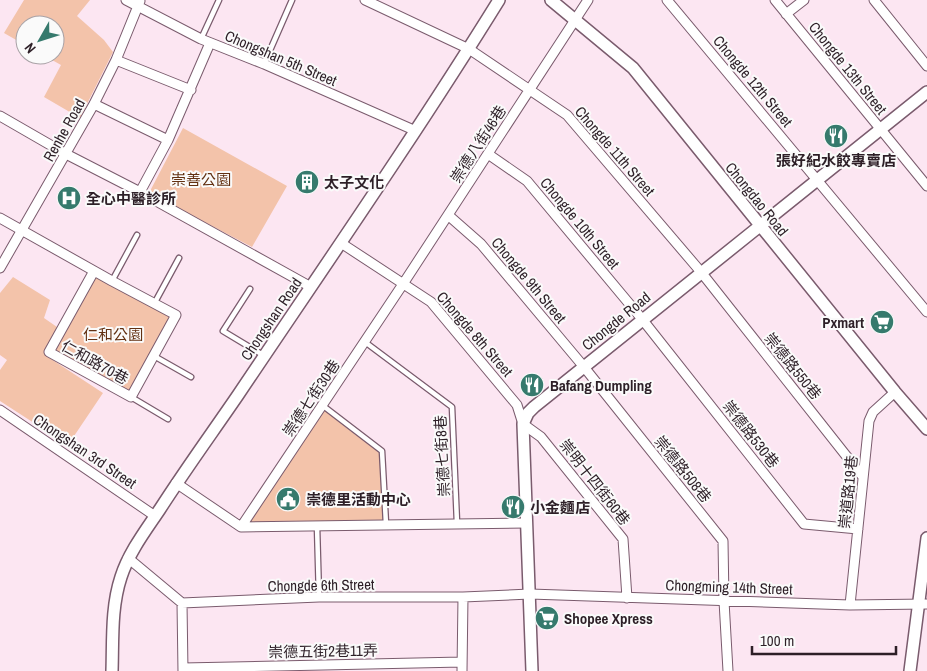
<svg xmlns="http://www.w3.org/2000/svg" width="927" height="671" font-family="'Archivo Narrow','Noto Sans TC',sans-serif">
<rect width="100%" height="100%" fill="#fce6f2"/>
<path fill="#f3c3aa" d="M 24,0 L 90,0 L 77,16 L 104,40 L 113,52 L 80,118 L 44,97 L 61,65 L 43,55 L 55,55 L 55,25 L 25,25 L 25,45 L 4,33 Z
M 183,128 L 287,186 L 252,247 L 149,193 Z
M 96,276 L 171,317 L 130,392 L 55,351 Z
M 13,277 L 50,300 L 44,318 L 57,327 L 45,355 L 103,393 L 68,445 L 0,401 L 0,370 L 7,360 L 0,355 L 0,293 Z
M 323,406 L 381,451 L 385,524 L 256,526 L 246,521 Z"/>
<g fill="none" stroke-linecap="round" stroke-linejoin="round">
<g stroke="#7a5b6d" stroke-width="7">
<path id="service" d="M 201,39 L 219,0
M 264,64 L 292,0
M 112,281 L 137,235
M 250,289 L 223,331 L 263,355
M 154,304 L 179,258
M 365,342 L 452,407 L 457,523
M 154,356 L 191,377
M 131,397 L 168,419
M 322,405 L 382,451 L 386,524
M 317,526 L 319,597"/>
</g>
<g stroke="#7a5b6d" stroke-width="11">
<path id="minor" d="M 126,0 L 201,39 L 264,64 L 416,131
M 365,0 L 469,49 L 567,115 L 701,272 L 863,477
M 667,0 L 927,312
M 775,0 L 927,186
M 874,0 L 927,66
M 786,14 L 804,0
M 116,60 L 191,90
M 94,104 L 168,140
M 0,116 L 66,154 L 140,192 L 311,287
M 488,154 L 527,181 L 642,319 L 804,524 L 858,529
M 140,192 L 168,140 L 210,43
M 448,215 L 481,244 L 584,367 L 723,541 L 724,601 L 728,671
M 0,218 L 112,281 L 176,315 L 131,397 L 49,352 L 94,271
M 341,243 L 431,302 L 517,405 L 523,424 L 541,437 L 623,539 L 627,598
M 0,268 L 94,104 L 116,60 L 140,1
M 0,410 L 155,516
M 176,483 L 241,527 L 527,523
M 241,527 L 403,284 L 588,0
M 128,558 L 182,603 L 319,597 L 463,597 L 530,594 L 850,605 L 927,604
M 182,603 L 183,671
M 850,605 L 869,421 L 873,412 L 895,392
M 183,668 L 462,662
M 462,671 L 463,597"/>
</g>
<g stroke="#7a5b6d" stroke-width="14">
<path id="tertiary" d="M 551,0 L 633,68 L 895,392 L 927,429
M 112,671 C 113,640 111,607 121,577 C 129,552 146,530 160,509 C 185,470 212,433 238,395 C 326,264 416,134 499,0
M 532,671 L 523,424 L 528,413 L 534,407 L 927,92
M 910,671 L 927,538"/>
</g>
<use href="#service" stroke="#fff" stroke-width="4.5"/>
<use href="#minor" stroke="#fff" stroke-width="9"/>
<use href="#tertiary" stroke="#fff" stroke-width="11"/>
</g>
<defs>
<g id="restaurant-disc" transform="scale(1.25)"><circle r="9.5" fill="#367a6d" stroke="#fafafa"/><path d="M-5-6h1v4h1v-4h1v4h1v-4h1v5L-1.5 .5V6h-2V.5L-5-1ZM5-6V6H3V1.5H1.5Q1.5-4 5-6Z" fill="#fff"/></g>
<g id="building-disc" transform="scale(1.25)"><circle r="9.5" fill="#367a6d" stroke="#fafafa"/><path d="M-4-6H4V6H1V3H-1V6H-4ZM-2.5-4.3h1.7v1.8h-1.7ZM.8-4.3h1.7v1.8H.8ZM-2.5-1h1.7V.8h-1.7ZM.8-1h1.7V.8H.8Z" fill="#fff"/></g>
<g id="hospital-disc" transform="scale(1.25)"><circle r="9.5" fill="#367a6d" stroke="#fafafa"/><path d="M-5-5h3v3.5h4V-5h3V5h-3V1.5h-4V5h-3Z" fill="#fff"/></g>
<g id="supermarket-disc" transform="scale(1.25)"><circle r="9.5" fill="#367a6d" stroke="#fafafa"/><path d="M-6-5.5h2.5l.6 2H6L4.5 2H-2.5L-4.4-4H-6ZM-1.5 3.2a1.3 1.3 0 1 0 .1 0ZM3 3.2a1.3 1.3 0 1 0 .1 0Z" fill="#fff"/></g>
<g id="civic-disc" transform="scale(1.25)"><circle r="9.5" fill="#367a6d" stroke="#fafafa"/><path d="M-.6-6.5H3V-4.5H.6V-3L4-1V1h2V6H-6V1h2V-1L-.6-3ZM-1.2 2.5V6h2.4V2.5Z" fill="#fff"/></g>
</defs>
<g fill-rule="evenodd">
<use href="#restaurant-disc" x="836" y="136"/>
<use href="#building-disc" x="307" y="182"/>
<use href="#hospital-disc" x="69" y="198"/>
<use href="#supermarket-disc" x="882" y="322"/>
<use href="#restaurant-disc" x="532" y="385"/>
<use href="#civic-disc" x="288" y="499"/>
<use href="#restaurant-disc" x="513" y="507"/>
<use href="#supermarket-disc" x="547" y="618"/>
</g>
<g text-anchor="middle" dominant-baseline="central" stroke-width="4" stroke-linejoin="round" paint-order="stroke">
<g font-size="15" fill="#2d1f27" stroke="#fafafa">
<text transform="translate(281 58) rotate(23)">Chongshan 5th Street</text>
<text transform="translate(848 68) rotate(51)">Chongde 13th Street</text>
<text transform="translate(753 81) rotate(50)">Chongde 12th Street</text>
<text transform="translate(64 130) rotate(-61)">Renhe Road</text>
<text transform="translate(478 144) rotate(-57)">崇德八街46巷</text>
<text transform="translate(615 151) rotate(49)">Chongde 11th Street</text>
<text transform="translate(757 199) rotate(51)">Chongdao Road</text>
<text transform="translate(580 223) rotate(50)">Chongde 10th Street</text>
<text transform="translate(529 280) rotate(50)">Chongde 9th Street</text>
<text transform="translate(271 319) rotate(-56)">Chongshan Road</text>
<text transform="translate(616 321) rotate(-39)">Chongde Road</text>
<text transform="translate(475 334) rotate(49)">Chongde 8th Street</text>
<text transform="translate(95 362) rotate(29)">仁和路70巷</text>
<text transform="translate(793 366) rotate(51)">崇德路550巷</text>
<text transform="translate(311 398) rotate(-56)">崇德七街30巷</text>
<text transform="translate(751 434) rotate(52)">崇德路530巷</text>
<text transform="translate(85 451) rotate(34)">Chongshan 3rd Street</text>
<text transform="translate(442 456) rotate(-93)">崇德七街8巷</text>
<text transform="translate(683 469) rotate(51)">崇德路508巷</text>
<text transform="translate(595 482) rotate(52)">崇明十四街60巷</text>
<text transform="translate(848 492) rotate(-84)">崇道路19巷</text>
<text transform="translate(321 585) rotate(-1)">Chongde 6th Street</text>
<text transform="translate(729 587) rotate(2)">Chongming 14th Street</text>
<text transform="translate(323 651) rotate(-1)">崇德五街2巷11弄</text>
</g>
<g font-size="15" font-weight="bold" fill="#2d1f27" stroke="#fafafa" text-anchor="start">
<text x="836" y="160" text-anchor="middle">張好紀水餃專賣店</text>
<text x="324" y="182">太子文化</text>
<text x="86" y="198">全心中醫診所</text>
<text x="864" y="322" text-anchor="end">Pxmart</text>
<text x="550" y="385">Bafang Dumpling</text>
<text x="306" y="499">崇德里活動中心</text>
<text x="530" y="507">小金麵店</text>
<text x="564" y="618">Shopee Xpress</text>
</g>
<g font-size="15" fill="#633112" stroke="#fafafa">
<text x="201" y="179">崇善公園</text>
<text x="113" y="334">仁和公園</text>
</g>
</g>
<g transform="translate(40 40) rotate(231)"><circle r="24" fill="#fafafa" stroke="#a8a2a6"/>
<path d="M0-4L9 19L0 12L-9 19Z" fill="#367a6d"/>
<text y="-8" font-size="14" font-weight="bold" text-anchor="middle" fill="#2d1f27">N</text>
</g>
<path d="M752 646v8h144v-8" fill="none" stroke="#2d1f27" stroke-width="2.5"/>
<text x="760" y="646" font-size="15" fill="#2d1f27" stroke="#fafafa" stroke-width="4" paint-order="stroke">100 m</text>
</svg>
